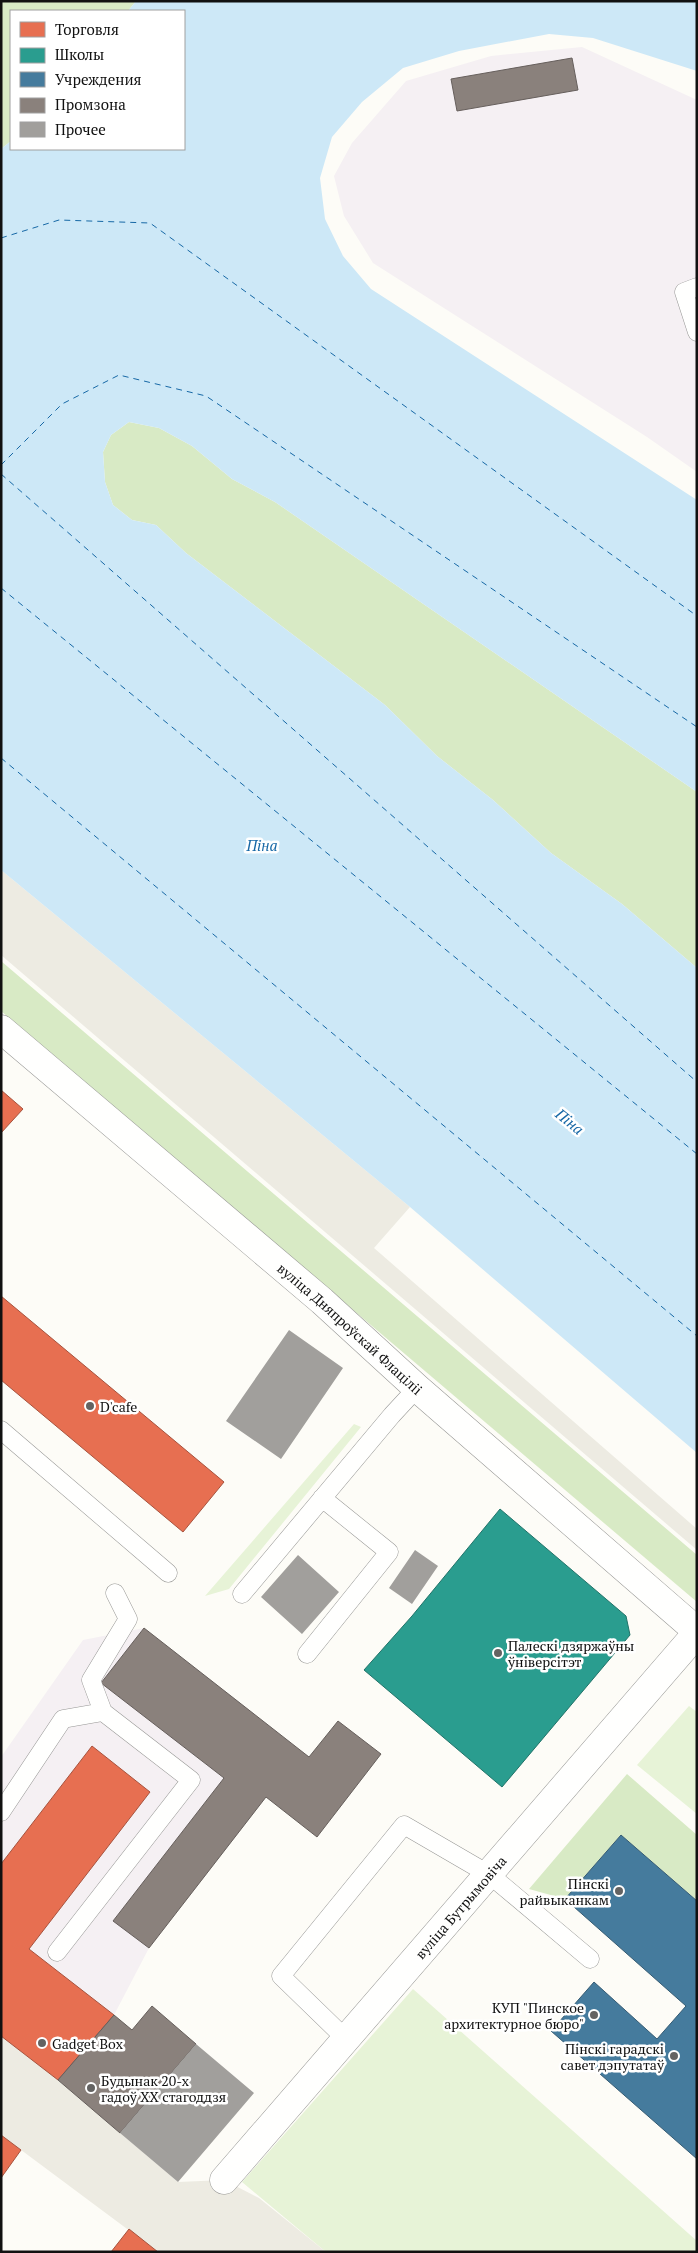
<svg xmlns="http://www.w3.org/2000/svg" width="698" height="2253" font-family="'PT Serif',serif">
<rect width="100%" height="100%" fill="#fdfcf7"/>
<path fill="#f5f0f3" d="M 582,47 L 697,100 L 697,472 L 647,437 L 373,263 L 344,216 L 334,176 L 352,143 L 406,81 L 491,56 Z
M 144,1628 L 309,1757 L 266,1797 L 149,1948 L 114,2015 L 58,2080 L 1,2036 L 1,1757 L 83,1640 Z"/>
<path fill="#e7f3d7" d="M 354,1424 L 361,1427 L 229,1589 L 205,1596 Z
M 689,1706 L 697,1712 L 697,1814 L 637,1765 Z
M 413,1989 L 697,2241 L 697,2252 L 326,2252 L 242,2182 Z"/>
<path fill="#d8eac5" d="M 1,1 L 136,1 L 128,11 L 11,11 L 11,141 L 1,149 Z
M 129,422 L 159,428 L 192,446 L 232,479 L 275,502 L 697,792 L 697,968 L 622,904 L 551,853 L 493,800 L 437,756 L 385,705 L 186,553 L 156,525 L 132,520 L 113,505 L 105,482 L 103,452 L 111,435 Z
M 1,961 L 697,1555 L 697,1602 L 1,1011 Z
M 627,1774 L 697,1835 L 697,1901 L 621,1835 L 565,1899 L 529,1889 Z"/>
<path fill="#edebe2" d="M 1,870 L 410,1207 L 374,1248 L 697,1529 L 697,1550 L 1,955 Z
M 1,2036 L 58,2080 L 178,2182 L 224,2180 L 259,2198 L 326,2252 L 158,2252 L 1,2135 Z"/>
<path fill="#cde8f7" d="M 136,1 L 697,1 L 697,71 L 593,38 L 549,34 L 459,51 L 403,68 L 362,102 L 332,137 L 320,178 L 325,219 L 343,256 L 371,289 L 697,500 L 697,792 L 275,502 L 232,479 L 192,446 L 159,428 L 129,422 L 111,435 L 103,452 L 105,482 L 113,505 L 132,520 L 156,525 L 186,553 L 385,705 L 437,756 L 493,800 L 551,853 L 622,904 L 697,968 L 697,1453 L 410,1207 L 1,870 L 1,149 L 11,141 L 11,149 L 184,149 L 184,11 L 128,11 Z"/>
<path fill="#e76f51" stroke="#a7533e" d="M 1,1090 L 23,1109 L 1,1133 Z
M 1,1296 L 224,1482 L 183,1532 L 1,1380 Z
M 92,1746 L 150,1792 L 29,1949 L 114,2015 L 58,2080 L 1,2036 L 1,1864 Z
M 1,2135 L 21,2150 L 1,2178 Z
M 129,2229 L 158,2252 L 111,2252 Z"/>
<path fill="#2a9d8f" stroke="#227369" d="M 500,1509 L 626,1616 L 630,1635 L 502,1787 L 364,1670 L 412,1616 Z"/>
<path fill="#457b9d" stroke="#355b73" d="M 621,1835 L 697,1901 L 697,2159 L 551,2031 L 594,1982 L 657,2039 L 686,2006 L 565,1899 Z"/>
<path fill="#8a817c" stroke="#665f5c" d="M 572,58 L 578,90 L 457,111 L 451,79 Z
M 144,1628 L 309,1757 L 338,1721 L 381,1754 L 317,1837 L 266,1797 L 149,1948 L 113,1921 L 224,1778 L 101,1683 Z
M 152,2006 L 196,2044 L 120,2133 L 58,2080 L 114,2015 L 132,2030 Z"/>
<g fill="none" stroke-linecap="round" stroke-linejoin="round">
<path stroke="#1768a6" stroke-width="1" stroke-dasharray="6 5" stroke-linecap="butt" d="M 1,238 L 59,220 L 150,223 L 697,616
M 1,465 L 62,404 L 119,375 L 206,396 L 697,727
M 1,474 L 697,1082
M 1,588 L 697,1154
M 1,758 L 697,1336"/>
</g>
<path fill="#a19f9c" d="M 289,1330 L 343,1368 L 281,1459 L 226,1421 Z
M 415,1550 L 438,1566 L 412,1604 L 389,1588 Z
M 298,1555 L 339,1592 L 302,1634 L 261,1597 Z
M 196,2044 L 254,2093 L 178,2182 L 120,2133 Z"/>
<g fill="none" stroke-linecap="round" stroke-linejoin="round">
<g stroke="#979795" stroke-width="19">
<path id="service" d="M 697,287 L 684,292 L 697,332
M 1,1430 L 168,1573
M 242,1594 L 392,1415 L 417,1388
M 307,1654 L 389,1552 L 322,1498
M 1,1812 L 63,1719 L 103,1712
M 57,1952 L 191,1780 L 103,1712 L 91,1680 L 128,1619 L 115,1593
M 347,2040 L 281,1976 L 404,1825 L 490,1875 L 590,1959"/>
</g>
<g stroke="#979795" stroke-width="29">
<g id="minor">
<path id="s1" d="M 224,2180 L 697,1633"/>
</g>
</g>
<g stroke="#979795" stroke-width="29">
<g id="tertiary">
<path id="s2" d="M 1,1029 L 322,1301 L 417,1388 L 697,1631"/>
</g>
</g>
<use href="#service" stroke="#fffffe" stroke-width="18"/>
<use href="#minor" stroke="#fffffe" stroke-width="28"/>
<use href="#tertiary" stroke="#fffffe" stroke-width="28"/>
</g>
<g fill="#646362" stroke="#fff" stroke-width="2">
<circle cx="90" cy="1406" r="5"/>
<circle cx="498" cy="1653" r="5"/>
<circle cx="619" cy="1891" r="5"/>
<circle cx="594" cy="2015" r="5"/>
<circle cx="42" cy="2043" r="5"/>
<circle cx="674" cy="2056" r="5"/>
<circle cx="91" cy="2088" r="5"/>
</g>
<g text-anchor="middle" dominant-baseline="central" stroke-width="5" stroke-linejoin="round" paint-order="stroke">
<g font-size="14" fill="#111" stroke="#fff">
<text stroke="none"><textPath href="#s2" startOffset="460">вуліца Дняпроўскай Флаціліі</textPath></text>
<text stroke="none"><textPath href="#s1" startOffset="361">вуліца Бутрымовіча</textPath></text>
</g>
<g font-size="14" fill="#111" stroke="#fff" text-anchor="start">
<text x="100" y="1406">D'cafe</text>
<text x="508" y="1645">Палескі дзяржаўны<tspan x="508" dy="16">ўніверсітэт</tspan></text>
<text x="609" y="1883" text-anchor="end">Пінскі<tspan x="609" dy="16">райвыканкам</tspan></text>
<text x="584" y="2007" text-anchor="end">КУП "Пинское<tspan x="584" dy="16">архитектурное бюро"</tspan></text>
<text x="52" y="2043">Gadget Box</text>
<text x="664" y="2048" text-anchor="end">Пінскі гарадскі<tspan x="664" dy="16">савет дэпутатаў</tspan></text>
<text x="101" y="2080">Будынак 20-х<tspan x="101" dy="16">гадоў ХХ стагоддзя</tspan></text>
</g>
<g font-size="15" font-style="italic" fill="#1768a6" stroke="#fff">
<text x="262" y="845">Піна</text>
<text transform="translate(570 1121) rotate(39)">Піна</text>
</g>
</g>
<rect width="698" height="2253" fill="none" stroke="#111111" stroke-width="5"/>
<rect x="10" y="10" width="175" height="140" fill="#ffffff" stroke="#a0a0a0"/>
<rect x="20" y="22" width="25" height="15" fill="#e76f51" stroke="#a0a0a0"/>
<text x="55" y="35" font-size="15" fill="#111111">Торговля</text>
<rect x="20" y="48" width="25" height="15" fill="#2a9d8f" stroke="#a0a0a0"/>
<text x="55" y="60" font-size="15" fill="#111111">Школы</text>
<rect x="20" y="72" width="25" height="15" fill="#457b9d" stroke="#a0a0a0"/>
<text x="55" y="85" font-size="15" fill="#111111">Учреждения</text>
<rect x="20" y="98" width="25" height="15" fill="#8a817c" stroke="#a0a0a0"/>
<text x="55" y="110" font-size="15" fill="#111111">Промзона</text>
<rect x="20" y="122" width="25" height="15" fill="#a19f9c" stroke="#a0a0a0"/>
<text x="55" y="135" font-size="15" fill="#111111">Прочее</text>
</svg>
